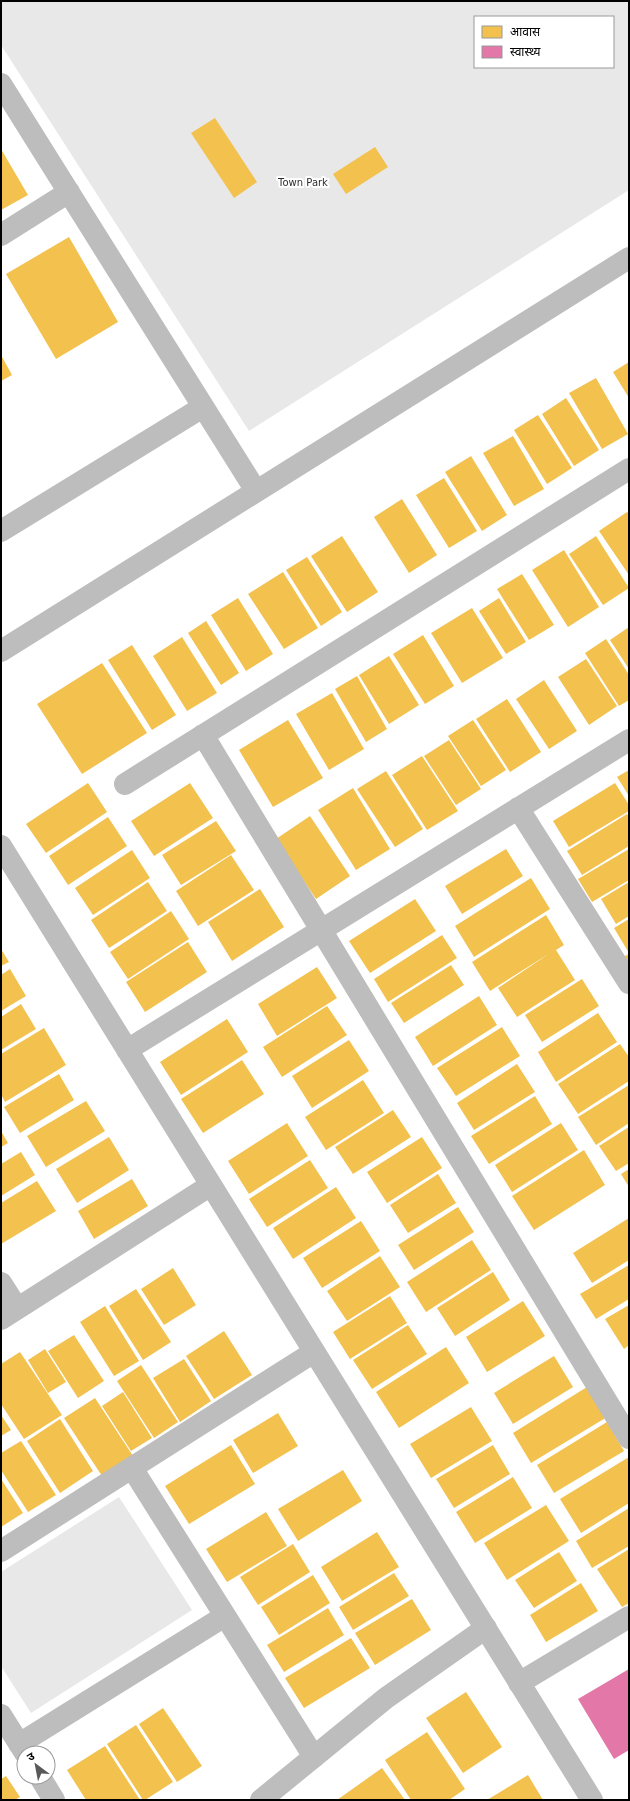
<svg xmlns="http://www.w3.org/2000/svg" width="630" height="1801" font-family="'DejaVu Sans','Noto Sans Devanagari',sans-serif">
<rect width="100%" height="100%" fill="#fff"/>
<path fill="#e8e8e8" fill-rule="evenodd" d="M 1,1 L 629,1 L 629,190 L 249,431 L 1,45 ZM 475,17 L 613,17 L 613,67 L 475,67 Z
M 119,1497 L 192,1610 L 31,1713 L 1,1666 L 1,1572 Z"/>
<path fill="#f2c14e" d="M 215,118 L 257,182 L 234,198 L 191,133 Z
M 375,147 L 388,167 L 346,194 L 333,174 Z
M 1,149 L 28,195 L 1,210 Z
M 69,237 L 118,322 L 56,359 L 6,274 Z
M 1,355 L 12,375 L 1,381 Z
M 629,362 L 629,398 L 613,372 Z
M 596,378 L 628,434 L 602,449 L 569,393 Z
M 566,398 L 599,450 L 574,466 L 542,414 Z
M 538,415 L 572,468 L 547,484 L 514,430 Z
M 513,436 L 544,489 L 514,506 L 483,453 Z
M 471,456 L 507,515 L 482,531 L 445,472 Z
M 444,478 L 477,531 L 449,548 L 416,495 Z
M 402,499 L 437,555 L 409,573 L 374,517 Z
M 627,512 L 629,514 L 629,575 L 599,531 Z
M 342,536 L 378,592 L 347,612 L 311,556 Z
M 596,536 L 629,588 L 603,605 L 569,554 Z
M 564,550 L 599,607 L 568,627 L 532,570 Z
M 307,557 L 342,612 L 321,626 L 286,570 Z
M 283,572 L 318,628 L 284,649 L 248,594 Z
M 522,574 L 554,625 L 529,640 L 497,589 Z
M 238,598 L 273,654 L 246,671 L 211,615 Z
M 499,598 L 526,642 L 506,654 L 479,611 Z
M 472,608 L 503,658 L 462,683 L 431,633 Z
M 206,621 L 239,673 L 221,685 L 188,633 Z
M 629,627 L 629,669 L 610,640 Z
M 423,635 L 454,686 L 425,704 L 393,654 Z
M 182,637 L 217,693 L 187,711 L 153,656 Z
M 606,639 L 629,675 L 629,700 L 619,706 L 585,653 Z
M 132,645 L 176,715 L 152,730 L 108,660 Z
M 389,656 L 419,705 L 389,724 L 359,675 Z
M 586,659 L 617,706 L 589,725 L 558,677 Z
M 102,663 L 147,733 L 82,774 L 37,704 Z
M 357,676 L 387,729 L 366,742 L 335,689 Z
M 544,680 L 577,731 L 549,749 L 516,699 Z
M 332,693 L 364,749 L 329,770 L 296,714 Z
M 507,699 L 541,752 L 510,772 L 476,719 Z
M 288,720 L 323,778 L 273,807 L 239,750 Z
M 473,720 L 506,770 L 481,786 L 448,736 Z
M 449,740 L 481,789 L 456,805 L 424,756 Z
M 422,756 L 458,811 L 427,830 L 392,775 Z
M 629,770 L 629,796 L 617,777 Z
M 386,771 L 423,829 L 395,847 L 357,789 Z
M 88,783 L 107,812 L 46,853 L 26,824 Z
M 190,783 L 213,818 L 154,856 L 131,821 Z
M 615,783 L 629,805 L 629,811 L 569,847 L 553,821 Z
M 353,788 L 390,849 L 356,870 L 318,810 Z
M 627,814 L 629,817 L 629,846 L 582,875 L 567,851 Z
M 310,816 L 350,876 L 316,899 L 276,839 Z
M 108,817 L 127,846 L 68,885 L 49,856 Z
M 216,821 L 236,851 L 181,885 L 162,855 Z
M 506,849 L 523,876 L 462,914 L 445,886 Z
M 629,849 L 629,880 L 592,902 L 578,879 Z
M 132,850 L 150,878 L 93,915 L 75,888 Z
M 231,855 L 254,890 L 198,926 L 176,891 Z
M 531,878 L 550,909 L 474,957 L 455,926 Z
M 148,882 L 167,911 L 109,948 L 91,920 Z
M 629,882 L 629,916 L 616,924 L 601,899 Z
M 260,889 L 284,927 L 232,961 L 208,922 Z
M 415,899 L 436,931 L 370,973 L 349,941 Z
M 171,911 L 189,939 L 128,979 L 110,952 Z
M 546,915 L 564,945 L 556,950 L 575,980 L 517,1017 L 498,988 L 550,953 L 490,991 L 472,962 Z
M 629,919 L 629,953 L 614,928 Z
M 442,935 L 457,958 L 388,1002 L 374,979 Z
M 188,942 L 207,972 L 145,1012 L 126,982 Z
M 1,949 L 9,962 L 1,966 Z
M 629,954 L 629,967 L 623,957 Z
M 451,965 L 464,985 L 404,1023 L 391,1003 Z
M 317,967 L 337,998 L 277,1036 L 258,1004 Z
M 10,969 L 26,996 L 1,1011 L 1,975 Z
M 582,979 L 599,1006 L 542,1042 L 525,1015 Z
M 479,996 L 497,1025 L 433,1066 L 415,1037 Z
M 21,1004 L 36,1029 L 1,1050 L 1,1017 Z
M 327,1006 L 347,1035 L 282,1077 L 263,1047 Z
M 598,1013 L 617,1042 L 556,1082 L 538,1052 Z
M 227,1019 L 248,1052 L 181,1095 L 160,1062 Z
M 502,1027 L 520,1056 L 456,1096 L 437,1068 Z
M 44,1028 L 66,1065 L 5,1102 L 1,1094 L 1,1054 Z
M 349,1040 L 369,1071 L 312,1108 L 292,1076 Z
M 620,1044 L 629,1057 L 629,1081 L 578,1114 L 558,1084 Z
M 242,1060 L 264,1094 L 203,1133 L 181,1099 Z
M 517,1064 L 535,1092 L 474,1130 L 457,1103 Z
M 59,1074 L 74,1100 L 20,1133 L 4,1107 Z
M 363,1080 L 384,1113 L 326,1150 L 305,1117 Z
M 629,1085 L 629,1123 L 596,1145 L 578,1117 Z
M 535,1096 L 552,1124 L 489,1164 L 471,1136 Z
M 86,1101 L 105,1131 L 46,1167 L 27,1136 Z
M 393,1110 L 411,1137 L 353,1174 L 335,1147 Z
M 287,1123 L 308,1156 L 249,1194 L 228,1161 Z
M 561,1123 L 578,1150 L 512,1192 L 495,1165 Z
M 629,1127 L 629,1163 L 616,1171 L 599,1146 Z
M 1,1131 L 8,1143 L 1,1147 Z
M 109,1137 L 129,1170 L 77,1203 L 56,1169 Z
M 422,1137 L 442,1168 L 387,1203 L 367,1172 Z
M 584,1150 L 605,1185 L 534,1230 L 512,1196 Z
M 21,1152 L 35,1175 L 1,1196 L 1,1164 Z
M 310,1160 L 328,1188 L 267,1227 L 249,1199 Z
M 629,1169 L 629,1187 L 621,1174 Z
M 438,1174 L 456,1203 L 408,1233 L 390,1205 Z
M 132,1179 L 148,1206 L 94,1239 L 78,1211 Z
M 37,1181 L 56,1211 L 1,1244 L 1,1203 Z
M 336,1187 L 356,1218 L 293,1259 L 273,1228 Z
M 458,1207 L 474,1232 L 414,1270 L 398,1245 Z
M 629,1218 L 629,1260 L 592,1283 L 573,1253 Z
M 361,1221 L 380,1251 L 322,1288 L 303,1258 Z
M 472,1240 L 491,1270 L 426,1312 L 407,1282 Z
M 380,1256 L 400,1287 L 347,1321 L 327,1291 Z
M 629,1265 L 629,1299 L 596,1319 L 580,1294 Z
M 173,1268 L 196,1305 L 164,1325 L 141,1289 Z
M 493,1272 L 510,1300 L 455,1336 L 437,1308 Z
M 136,1289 L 171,1342 L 143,1360 L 109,1306 Z
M 390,1296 L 407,1323 L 350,1359 L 333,1332 Z
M 523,1301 L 545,1336 L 487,1372 L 466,1337 Z
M 629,1305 L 629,1345 L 624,1349 L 605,1319 Z
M 105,1306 L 139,1361 L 114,1376 L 80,1322 Z
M 408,1325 L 427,1354 L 372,1389 L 353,1360 Z
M 224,1331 L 252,1375 L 214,1399 L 186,1356 Z
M 74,1335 L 104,1381 L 78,1398 L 48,1351 Z
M 446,1347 L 469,1383 L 399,1428 L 376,1392 Z
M 45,1349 L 66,1382 L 48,1393 L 28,1360 Z
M 20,1352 L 62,1415 L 24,1439 L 1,1404 L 1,1364 Z
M 554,1356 L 573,1387 L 513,1424 L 494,1393 Z
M 184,1359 L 211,1401 L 180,1422 L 153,1378 Z
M 141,1365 L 178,1422 L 154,1438 L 117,1381 Z
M 587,1387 L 607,1417 L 531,1463 L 513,1433 Z
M 123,1392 L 152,1438 L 131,1451 L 102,1406 Z
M 95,1398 L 133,1456 L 102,1476 L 64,1418 Z
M 471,1407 L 492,1441 L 431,1478 L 410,1444 Z
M 278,1413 L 298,1446 L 253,1473 L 233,1440 Z
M 1,1415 L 11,1430 L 1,1436 Z
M 60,1419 L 93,1471 L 60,1493 L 27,1441 Z
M 607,1422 L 624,1451 L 554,1493 L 537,1465 Z
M 21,1441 L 56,1495 L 28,1512 L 1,1470 L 1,1453 Z
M 231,1445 L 255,1484 L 189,1524 L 165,1486 Z
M 493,1445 L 510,1474 L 454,1508 L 436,1479 Z
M 629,1457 L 629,1503 L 581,1533 L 560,1499 Z
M 343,1470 L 362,1501 L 298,1541 L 278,1509 Z
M 513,1477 L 532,1508 L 475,1543 L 456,1512 Z
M 1,1479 L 23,1513 L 1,1527 Z
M 546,1505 L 569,1541 L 507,1580 L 484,1543 Z
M 629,1508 L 629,1546 L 592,1568 L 576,1541 Z
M 266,1512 L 287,1546 L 227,1582 L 206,1549 Z
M 377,1532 L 399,1567 L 342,1601 L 321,1567 Z
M 293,1544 L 310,1572 L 258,1605 L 240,1577 Z
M 629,1549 L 629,1603 L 622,1607 L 597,1569 Z
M 559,1552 L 577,1581 L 534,1608 L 515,1580 Z
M 394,1573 L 409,1596 L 353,1630 L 339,1607 Z
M 313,1575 L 330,1603 L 279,1635 L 261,1607 Z
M 581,1583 L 598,1611 L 546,1642 L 530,1615 Z
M 412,1599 L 431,1630 L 375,1665 L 355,1633 Z
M 328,1608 L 344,1635 L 284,1672 L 267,1645 Z
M 351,1638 L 370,1668 L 304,1708 L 285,1678 Z
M 466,1692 L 502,1747 L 463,1773 L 426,1718 Z
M 163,1708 L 202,1766 L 177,1782 L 139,1724 Z
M 136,1725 L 173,1782 L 145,1800 L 143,1800 L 107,1744 Z
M 427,1732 L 465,1789 L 449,1800 L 411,1800 L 385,1760 Z
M 105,1746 L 140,1800 L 86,1800 L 67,1770 Z
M 382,1768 L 405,1800 L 337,1800 Z
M 528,1775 L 543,1800 L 487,1800 Z
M 6,1776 L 20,1797 L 15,1800 L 1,1800 L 1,1779 Z"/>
<path fill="#e377a8" d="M 629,1669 L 629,1750 L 614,1759 L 578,1699 Z"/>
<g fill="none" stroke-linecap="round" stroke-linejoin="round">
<path stroke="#bdbdbd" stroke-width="22" d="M 1,84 L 256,491
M 1,235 L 69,192
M 1,531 L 203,407
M 203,735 L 629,1438
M 125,784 L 629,469
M 518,808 L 629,983
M 1,846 L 592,1800
M 127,1050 L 629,740
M 1,1283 L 17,1308
M 1,1319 L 211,1185
M 132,1468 L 314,1757
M 1,1551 L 314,1352
M 519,1683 L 629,1617
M 1,1715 L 25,1753
M 19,1744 L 225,1616
M 40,1777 L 54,1800
M 261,1800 L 386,1698 L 486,1628"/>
<path stroke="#bdbdbd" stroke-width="22" d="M 1,651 L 629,258"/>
</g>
<g text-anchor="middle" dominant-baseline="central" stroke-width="4" stroke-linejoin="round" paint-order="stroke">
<g font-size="10" fill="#2d2d2d" stroke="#fff">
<text x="303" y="182">Town Park</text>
</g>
</g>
<rect width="630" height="1801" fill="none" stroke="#000000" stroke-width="4"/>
<rect x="474" y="16" width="140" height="52" fill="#ffffff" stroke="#999999"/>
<rect x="482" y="26" width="20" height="12" fill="#f2c14e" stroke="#999999"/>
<text x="510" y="36" font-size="12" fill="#000000">आवास</text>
<rect x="482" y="46" width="20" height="12" fill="#e377a8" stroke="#999999"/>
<text x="510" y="56" font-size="12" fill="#000000">स्वास्थ्य</text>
<g transform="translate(36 1765) rotate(328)"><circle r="19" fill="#ffffff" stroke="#999999"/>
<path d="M0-3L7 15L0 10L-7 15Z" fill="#595959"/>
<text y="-6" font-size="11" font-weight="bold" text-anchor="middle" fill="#000000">उ</text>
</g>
</svg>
